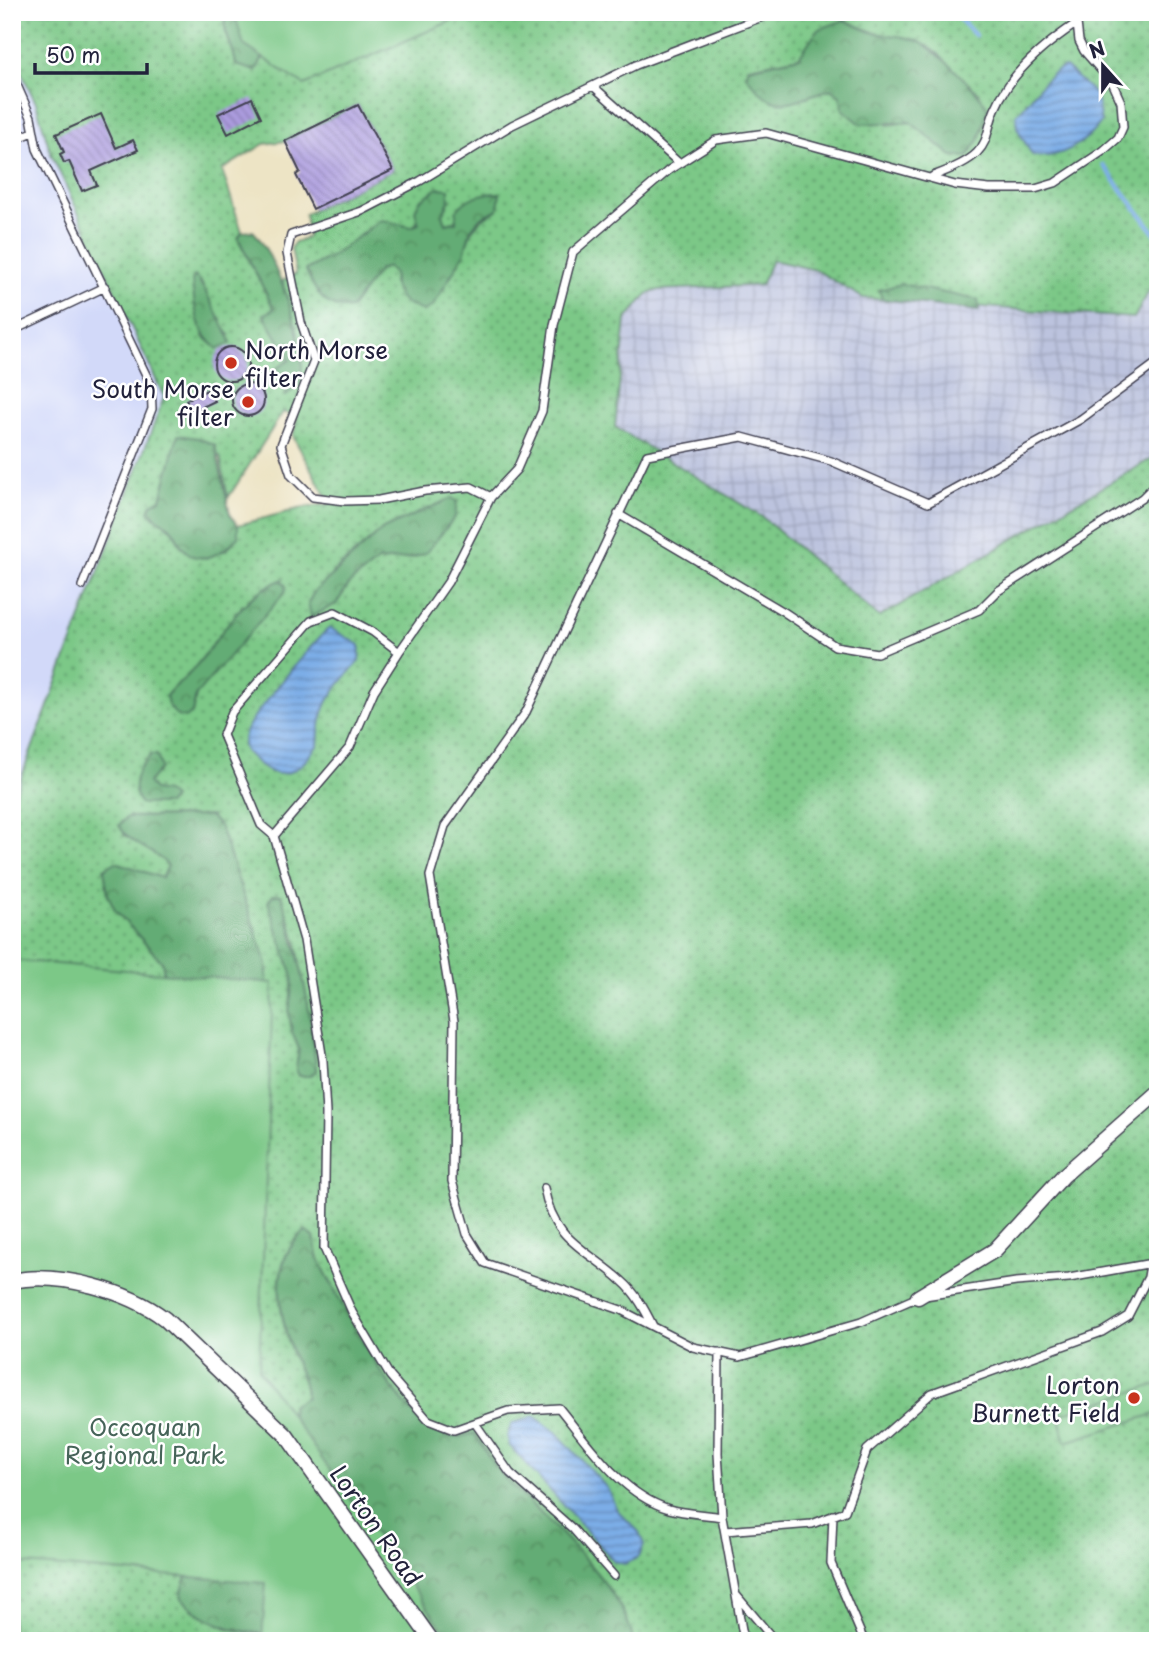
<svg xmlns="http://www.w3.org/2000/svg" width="1170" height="1653" font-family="'Playpen Sans',sans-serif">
<defs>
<pattern id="industrial-grid" width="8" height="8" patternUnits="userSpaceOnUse" patternTransform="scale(1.75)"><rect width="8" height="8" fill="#bcc3de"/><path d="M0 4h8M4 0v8" fill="none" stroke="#a1a7bf"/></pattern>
<pattern id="grass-dots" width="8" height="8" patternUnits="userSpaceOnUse" patternTransform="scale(1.75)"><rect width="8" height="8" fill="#7bc887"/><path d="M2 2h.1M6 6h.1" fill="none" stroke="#64a270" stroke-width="1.8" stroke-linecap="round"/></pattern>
<pattern id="forest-crowns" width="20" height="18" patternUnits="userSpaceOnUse" patternTransform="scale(1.75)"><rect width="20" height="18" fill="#64ac74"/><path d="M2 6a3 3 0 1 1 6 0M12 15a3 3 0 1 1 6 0" fill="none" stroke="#528c60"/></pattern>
<pattern id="water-rules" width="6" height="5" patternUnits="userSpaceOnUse" patternTransform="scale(1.75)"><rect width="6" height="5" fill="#7cade7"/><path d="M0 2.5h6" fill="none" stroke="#658cbc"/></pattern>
<pattern id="building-back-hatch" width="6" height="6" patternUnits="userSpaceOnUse" patternTransform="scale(1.75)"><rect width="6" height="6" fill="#ab9bde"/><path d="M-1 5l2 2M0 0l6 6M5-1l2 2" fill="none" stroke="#8b7eb5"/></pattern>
</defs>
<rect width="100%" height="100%" fill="#fff"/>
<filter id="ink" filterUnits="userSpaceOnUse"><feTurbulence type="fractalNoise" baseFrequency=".0143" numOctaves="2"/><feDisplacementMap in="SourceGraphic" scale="14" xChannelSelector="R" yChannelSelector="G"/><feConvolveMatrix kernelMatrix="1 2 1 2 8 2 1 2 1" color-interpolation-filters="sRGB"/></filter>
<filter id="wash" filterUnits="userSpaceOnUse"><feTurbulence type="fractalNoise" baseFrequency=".00686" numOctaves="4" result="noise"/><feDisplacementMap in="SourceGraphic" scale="28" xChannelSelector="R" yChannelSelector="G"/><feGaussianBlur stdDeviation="1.57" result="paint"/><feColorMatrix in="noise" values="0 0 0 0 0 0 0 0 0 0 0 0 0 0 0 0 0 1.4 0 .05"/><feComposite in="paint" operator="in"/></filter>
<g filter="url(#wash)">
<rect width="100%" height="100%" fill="#ede4c5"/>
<path fill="#d2d9f9" d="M 12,53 L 36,103 L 51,154 L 164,397 L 12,802 Z"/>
<path fill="url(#industrial-grid)" d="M 772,260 L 816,270 L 863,298 L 1134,318 L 1158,275 L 1158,455 L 878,617 L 762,517 L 615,427 L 626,320 L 636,305 L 647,294 L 659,290 L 693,287 Z"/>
<path fill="url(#grass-dots)" stroke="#4e7561" stroke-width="2" fill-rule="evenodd" d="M 12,12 L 225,12 C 222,36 234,44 236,65 L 263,57 L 319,12 L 1158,12 L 1158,275 L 1134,318 L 863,298 L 816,270 L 772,260 L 761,285 L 659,290 L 647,294 L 626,320 L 615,427 L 762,517 L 879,617 L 1158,455 L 1158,1641 L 633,1641 C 625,1587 542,1517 505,1478 C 493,1466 484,1448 475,1434 C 469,1435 459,1439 453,1438 C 399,1429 341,1301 317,1256 L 314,1237 L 305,1231 C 266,1262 280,1316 293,1356 C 298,1371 306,1381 306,1397 L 299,1403 L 293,1426 L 226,1355 L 267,965 L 220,827 L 210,816 L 127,817 L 124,835 L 159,854 L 168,866 L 162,878 L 116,862 L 115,910 L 163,963 L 164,986 L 12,1181 L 12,802 L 164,397 L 51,154 L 36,103 L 12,53 ZM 844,20 L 873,32 L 938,53 L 953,71 L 979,93 L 924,131 L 910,122 L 888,125 L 830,89 L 811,95 L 748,67 L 799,57 ZM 358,105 L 393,170 L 305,214 L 308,237 L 294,243 L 291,248 L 296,274 L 282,281 C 290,310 318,375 286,395 L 277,368 L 291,361 L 264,314 L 275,309 L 238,239 L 242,232 L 222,170 L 264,144 L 285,141 ZM 449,201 L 443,214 L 446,224 L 498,209 C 475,221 470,230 464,254 L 393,283 L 394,274 L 388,267 L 379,270 L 351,308 C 325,310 318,291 306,270 L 332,256 L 381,220 L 411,227 ZM 200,280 L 220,324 L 230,335 L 218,349 L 203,336 ZM 283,412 L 297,417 L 293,436 L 330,504 L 306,507 L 238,525 L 238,537 L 226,550 L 206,558 L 182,548 C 175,534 169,522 153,517 L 152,504 L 161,499 L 178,436 L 220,456 L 228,498 ZM 452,498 L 455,517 L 425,553 L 412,558 L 378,561 L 350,583 L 336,604 L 332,573 L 383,529 ZM 282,580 L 196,695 L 192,713 L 166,696 C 172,688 179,684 186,677 C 217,646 236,596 282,580 ZM 281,895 L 297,943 L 316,1071 L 296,1069 L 299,1049 L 292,1032 L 293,977 Z
M 12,1292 L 204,1466 L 191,1609 L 229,1629 L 295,1641 L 60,1641 L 41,1632 L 31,1641 L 12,1641 Z"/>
<path fill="url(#forest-crowns)" stroke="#436758" stroke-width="2" d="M 225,12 L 319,12 L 263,57 L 256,71 L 236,65 C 234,44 222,36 225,12 Z
M 844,20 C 854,24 864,30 875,33 C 888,36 905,35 918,41 C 937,50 977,90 988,108 L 979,140 L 967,157 L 952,156 L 910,122 L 861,124 L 843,110 L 840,96 L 831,89 C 788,101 776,118 746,75 L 748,68 L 799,57 L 817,30 Z
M 438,188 L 449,189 L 449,201 L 443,214 L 446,224 L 456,222 L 456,211 C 468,196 481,193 500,193 L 498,209 L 480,218 L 471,229 L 464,254 L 433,306 L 424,311 C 405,306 391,296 394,274 L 387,267 L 379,270 L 351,308 C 325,310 315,292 306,270 L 332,256 L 381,220 L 411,227 L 419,224 L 415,211 L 419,201 Z
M 253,231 C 274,251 308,346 301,374 C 299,384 294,390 286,396 L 277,368 L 290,360 L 264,315 L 274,309 L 238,238 L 242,232 Z
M 195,276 C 200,279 231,339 231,343 L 218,349 C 195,331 195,308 192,280 Z
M 901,284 L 978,300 L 979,311 L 882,299 L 879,290 Z
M 178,435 L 198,438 L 215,445 L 230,514 L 238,525 L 238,537 C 224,553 199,569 182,547 C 178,542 177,536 174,532 C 166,522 156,520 149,511 L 152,504 L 161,499 Z
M 452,498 L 457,502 L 455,517 L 426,553 L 412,558 L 378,561 L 350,583 L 336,604 L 311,617 L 308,603 L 314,592 L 383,529 Z
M 281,580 L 286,586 L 285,592 L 196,695 L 192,713 L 186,718 L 177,716 L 168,705 L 166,696 C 172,688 179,684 186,677 C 218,645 236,597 281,580 Z
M 151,755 L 157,755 L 161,768 L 148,782 L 154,790 L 166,792 L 173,798 L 168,804 L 141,804 C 128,788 137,767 151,755 Z
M 210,816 L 220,827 L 267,965 L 267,1020 L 164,986 L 163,963 L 115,910 L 108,895 L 104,869 L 116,862 L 162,878 L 168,866 C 155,849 128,845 119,825 L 127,817 Z
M 273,895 L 281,895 C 299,952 312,1011 316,1071 L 310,1076 L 299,1076 L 296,1069 L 299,1049 L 292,1032 L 289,1013 L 293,977 L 268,902 Z
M 305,1231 L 314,1237 L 317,1256 C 341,1301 399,1429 453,1437 C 459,1438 468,1435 474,1433 C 484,1448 493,1466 505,1478 C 542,1517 625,1586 633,1641 L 295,1641 L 290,1634 C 250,1635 208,1629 181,1597 L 189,1562 L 293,1426 L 291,1406 L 306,1397 C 306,1381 298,1371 293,1356 C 280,1316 267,1262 305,1231 Z"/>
<path fill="#7bc887" stroke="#4e7561" stroke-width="2" d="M 234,12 L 472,12 L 304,85 L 244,45 Z
M 12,960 L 273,983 L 259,1370 L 451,1641 L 262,1641 L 266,1583 L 12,1563 Z
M 1158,1384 L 1158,1413 L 1066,1442 L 1058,1415 Z"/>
<path fill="url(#water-rules)" stroke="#4f6891" stroke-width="2" d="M 1065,67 L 1096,95 L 1101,122 C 1086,143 1058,161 1032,155 L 1017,128 L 1016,115 C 1031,101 1044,74 1065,67 Z
M 330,628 L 360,645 L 359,661 C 332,692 319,704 318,746 C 312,749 310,757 304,762 C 281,785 264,771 245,751 C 240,741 245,731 251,722 C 257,711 322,631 330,628 Z
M 534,1416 L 556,1432 L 607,1488 L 617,1510 L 639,1532 L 644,1545 L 639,1557 L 624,1564 L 614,1561 L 510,1446 L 507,1436 L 512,1424 Z"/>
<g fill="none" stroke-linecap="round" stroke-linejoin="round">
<path stroke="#7cade7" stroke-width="4.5" d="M 953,12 L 975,35
M 1103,165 L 1158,237"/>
</g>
<g id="blocks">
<path fill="url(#building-back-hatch)" d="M 252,98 L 261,117 L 228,134 L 218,114 Z
M 358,105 L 393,170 L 313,209 L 296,175 L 300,172 L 285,141 Z
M 101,114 L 116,148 L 133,140 L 138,150 L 91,171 L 97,185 L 82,191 L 69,161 L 64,163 L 60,154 L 64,152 L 56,134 Z
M214 364a17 17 0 1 1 34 0a17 17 0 1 1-34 0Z
M232 400a16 16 0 1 1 32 0a16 16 0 1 1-32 0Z
M 209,389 L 215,401 L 192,412 L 186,400 Z"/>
</g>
</g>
<g filter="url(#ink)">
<use href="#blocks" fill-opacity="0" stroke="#403f50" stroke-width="2"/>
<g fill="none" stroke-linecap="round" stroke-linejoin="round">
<g stroke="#403f50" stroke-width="10">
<path id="lane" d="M 775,12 L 636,65 L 512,125 L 420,181 L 362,211 L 291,235 L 287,253 L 301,322 L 314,361 L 281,445 L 291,475 L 313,497 L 345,501 L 379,500 L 425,491 L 471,487 L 491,497 L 517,469 L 542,411 L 554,325 L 573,252 L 669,170 L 716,140 L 766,133 L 955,185 L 989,189 L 1035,189 L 1055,183 L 1103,151 L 1118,138 L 1123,127 L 1121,102 L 1113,84 L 1084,51 L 1079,41 L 1077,23 L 1084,12
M 12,74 L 31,117 L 37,149 L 151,385 L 152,409 L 82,586
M 593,86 L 679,163
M 12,141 L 33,132
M 933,176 C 1008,149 973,136 1008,86 C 1024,62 1053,39 1077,23
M 12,331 L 105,287
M 1158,362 L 1081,419 L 928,503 L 831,461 L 742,437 L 647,455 L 526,712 L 445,826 L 430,876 L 454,1021 L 452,1181 L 467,1234 L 485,1263 L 621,1310 L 693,1347 L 740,1357 L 861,1322 L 918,1297 L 1016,1282 L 1069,1278 L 1158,1262
M 618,514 L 784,612 L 835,646 L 877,653 L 979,610 L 998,591 L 1142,498 L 1158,482
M 399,652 L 374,691 L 350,747 L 274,836 L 261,825 L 223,735 L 232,712 L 311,621 L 335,612 L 373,632 L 399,652 L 448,582 L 491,497
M 274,836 L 304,940 L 323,1061 L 326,1113 L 324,1248 L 352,1312 L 390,1376 L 428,1420 L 454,1430 L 508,1411 L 559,1408 C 589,1445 621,1494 669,1509 C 686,1514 705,1514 722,1517
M 544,1188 C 554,1242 586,1248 622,1281 C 636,1293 645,1310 653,1326
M 719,1352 L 718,1453 L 722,1517 L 744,1641
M 475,1423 L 510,1473 L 573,1529 L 614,1576
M 833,1515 L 831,1563 L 864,1641
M 725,1531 L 812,1524 L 845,1511 L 867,1450 L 932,1393 L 1102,1332 L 1128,1316 L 1148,1277 L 1150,1264
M 737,1596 L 775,1641"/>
</g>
<g stroke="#403f50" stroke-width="17">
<path id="street" d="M 12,1281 C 58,1271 129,1291 165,1319 L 286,1435 L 432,1641
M 918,1297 L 995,1250 L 1063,1176 L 1158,1092"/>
</g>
<use href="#lane" stroke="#fff" stroke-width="7"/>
<use href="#street" stroke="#fff" stroke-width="14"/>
</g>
</g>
<g fill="#c8321e" stroke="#fff" stroke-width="2.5">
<circle cx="231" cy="363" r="7"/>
<circle cx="248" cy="402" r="7"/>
<circle cx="1134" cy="1398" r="7"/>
</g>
<g text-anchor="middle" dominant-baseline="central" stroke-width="5" stroke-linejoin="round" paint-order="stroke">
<g font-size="24" fill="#22223b" stroke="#fff" text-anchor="end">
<text x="245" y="349" text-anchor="start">North Morse<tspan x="245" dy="28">filter</tspan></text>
<text x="234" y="388">South Morse<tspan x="234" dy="28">filter</tspan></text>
<text x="1120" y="1384">Lorton<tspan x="1120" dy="28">Burnett Field</tspan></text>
</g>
<g font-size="24" fill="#466459" stroke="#fff">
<text x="145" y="1426">Occoquan<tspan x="145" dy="28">Regional Park</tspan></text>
</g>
<g font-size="24" fill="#22223b" stroke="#fff">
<text transform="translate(377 1525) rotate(55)">Lorton Road</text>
</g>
</g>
<rect width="1170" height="1653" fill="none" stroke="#fff" stroke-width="42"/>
<g transform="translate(1103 66) rotate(339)" stroke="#ffffff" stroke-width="5" paint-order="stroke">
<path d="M0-5L12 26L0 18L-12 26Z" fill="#22223b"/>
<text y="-10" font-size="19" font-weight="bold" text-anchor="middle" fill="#22223b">N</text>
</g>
<path d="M35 63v10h112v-10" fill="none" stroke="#22223b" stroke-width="3.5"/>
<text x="46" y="63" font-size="21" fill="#22223b" stroke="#ffffff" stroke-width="5" paint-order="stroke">50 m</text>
</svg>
